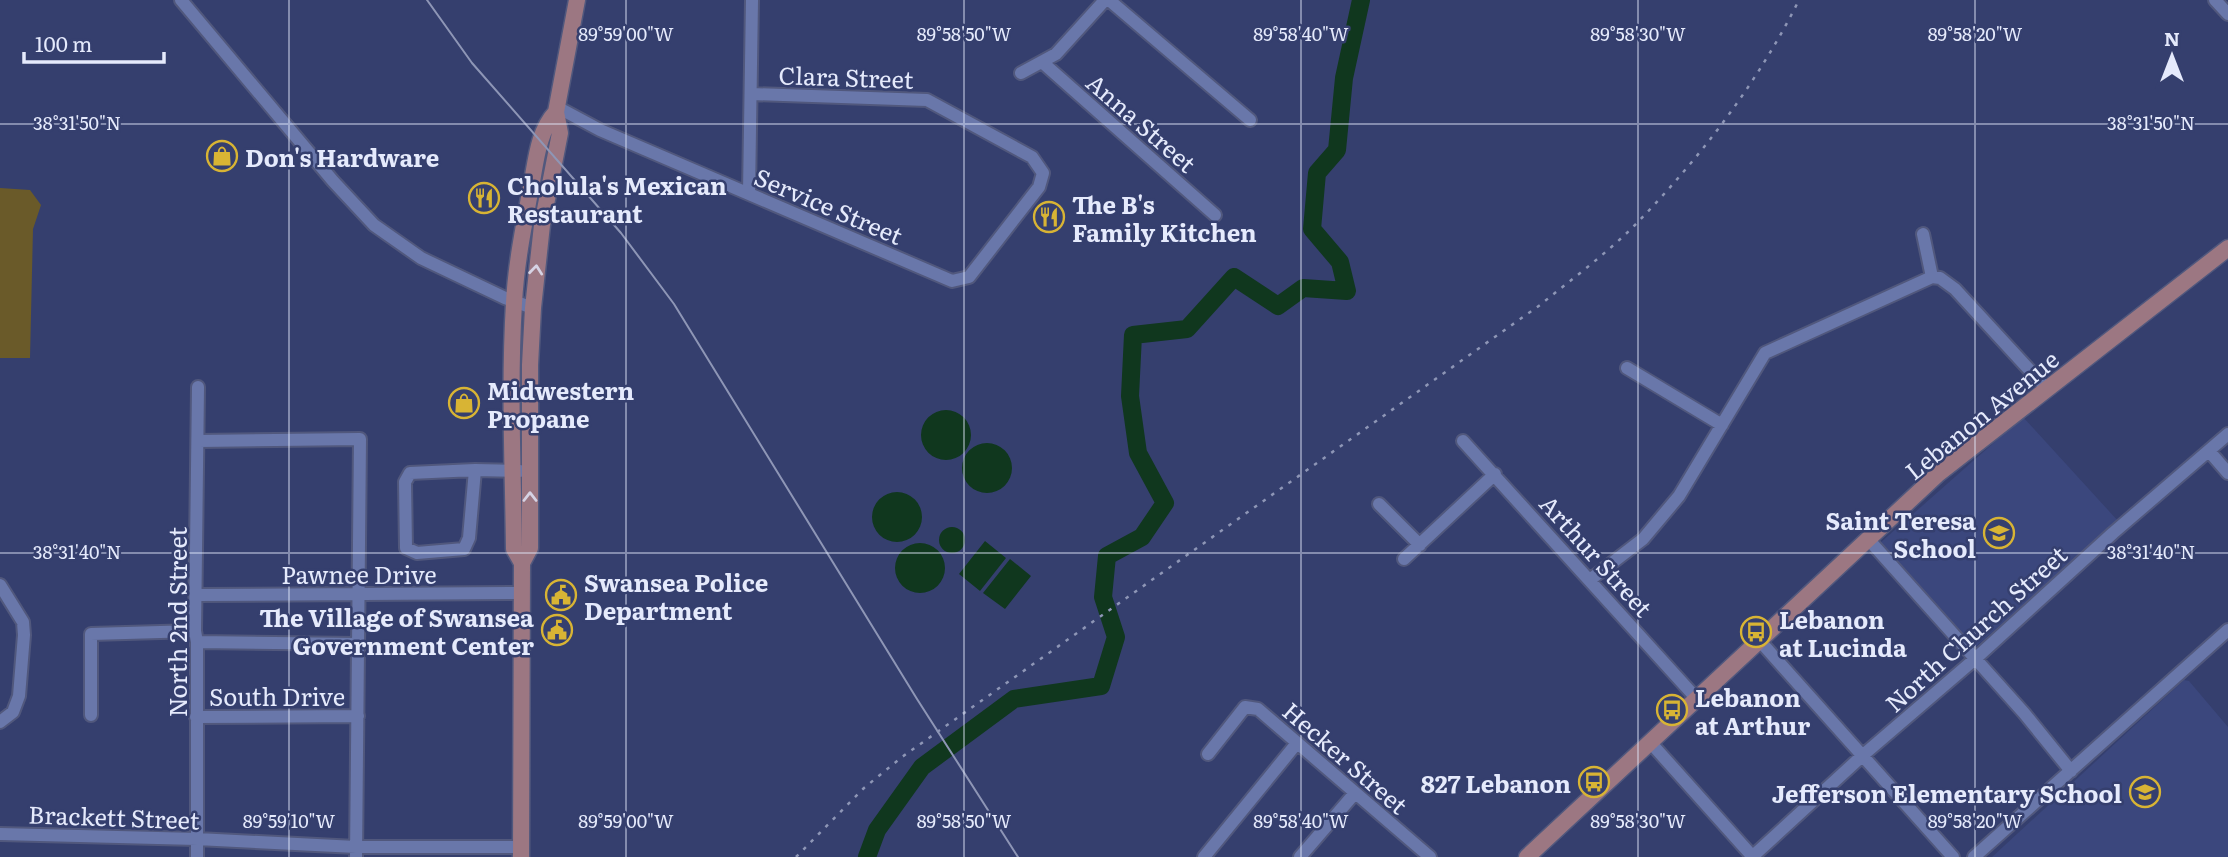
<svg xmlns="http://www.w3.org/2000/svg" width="2228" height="857" font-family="Literata,serif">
<rect width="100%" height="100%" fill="#353f6e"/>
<path fill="#3b477d" d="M 2023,417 L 2119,522 L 1974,648 L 1880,543 Z
M 2184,680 L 2189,681 L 2228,727 L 2228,857 L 1992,857 Z"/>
<path fill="#6a5a29" d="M 0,188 L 30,190 L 41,205 L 33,229 L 30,358 L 0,358 Z"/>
<path fill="#10371e" d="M921 435a25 25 0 1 1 50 0a25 25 0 1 1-50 0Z
M962 468a25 25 0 1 1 50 0a25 25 0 1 1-50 0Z
M872 517a25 25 0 1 1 50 0a25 25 0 1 1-50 0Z
M939 540a13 13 0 1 1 26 0a13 13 0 1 1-26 0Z
M 985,541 L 1006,558 L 980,591 L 959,574 Z
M895 568a25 25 0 1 1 50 0a25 25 0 1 1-50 0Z
M 1010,559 L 1031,576 L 1005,609 L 983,593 Z"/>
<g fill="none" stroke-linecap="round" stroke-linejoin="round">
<path stroke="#10371e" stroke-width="18" d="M 867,857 L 877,830 L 922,767 L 1014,699 L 1101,686 L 1116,637 L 1103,597 L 1107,556 L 1142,537 L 1165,503 L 1138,453 L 1130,396 L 1133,335 L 1187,329 L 1234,277 L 1278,306 L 1303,288 L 1347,291 L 1340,262 L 1312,229 L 1317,173 L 1337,150 L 1344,78 L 1361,0"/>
<g stroke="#51587d" stroke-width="16">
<path id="minor" d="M 181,0 L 333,181 L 374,225 L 421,258 L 505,298 L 533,308
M 1109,0 L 1250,120
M 2215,0 L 2228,14
M 1042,62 L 1215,215
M 1021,73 L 1056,54 L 1105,0
M 557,107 L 600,130 L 952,281 L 969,277 L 1039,187 L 1043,173 L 1032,157 L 927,100 L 752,94
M 749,193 L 752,0
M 1923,234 L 1932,277
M 1627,368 L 1722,425
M 198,441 L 360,439 L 356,857
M 1463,441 L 1697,699
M 2209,451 L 2228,473
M 475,470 L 469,538 L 464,549 L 417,553 L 406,548 L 405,482 L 410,473 Z
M 475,470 L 520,471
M 1379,504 L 1420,545
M 1869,540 L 2024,713 L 2071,771
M 1404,559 L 1495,474
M 1591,579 L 1643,539 L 1679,496 L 1765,353 L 1932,277 L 1940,278 L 1955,289 L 2047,389
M 0,585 L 23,622 L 24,635 L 19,696 L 13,712 L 0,722
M 197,595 L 521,593
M 1760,641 L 1953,857
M 197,642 L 358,644
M 91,715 L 91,634 L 195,631
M 196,717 L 358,716
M 1650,742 L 1753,857
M 1208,754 L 1245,707 L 1258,709 L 1430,857
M 0,834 L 197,839 L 356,847 L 521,847
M 197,857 L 197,642 L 195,631 L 198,387
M 1204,857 L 1297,743
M 1300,857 L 1355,793
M 1752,857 L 1862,756 L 1975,659 L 2113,533 L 2228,434
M 1974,857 L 2228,630"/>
</g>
<g stroke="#51587d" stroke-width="19">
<path id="major" d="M 522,563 L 530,548 L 530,365 L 533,308 L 542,225 L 560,133 L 556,112 L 577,0
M 521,857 L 522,563 L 514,549 C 513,467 509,385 514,303 C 516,264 524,225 531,187 C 536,161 538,131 556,112
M 1527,857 L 1938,474 L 2228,248"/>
</g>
<use href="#minor" stroke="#6977aa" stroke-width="12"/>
<use href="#major" stroke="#9c7782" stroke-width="16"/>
<path stroke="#8e96b6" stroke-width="2" d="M 427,0 L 472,63 L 621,233 L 674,304 L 917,699 L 1018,857"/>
<path stroke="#8e96b6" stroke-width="2.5" stroke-dasharray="3.5 7" stroke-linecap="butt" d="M 796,857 L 864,788 L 902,757 L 1540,305 C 1572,279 1606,254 1635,225 C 1700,158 1757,84 1799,0"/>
</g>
<defs><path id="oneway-chevron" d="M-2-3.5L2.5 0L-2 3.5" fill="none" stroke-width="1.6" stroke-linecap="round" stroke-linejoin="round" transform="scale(1.75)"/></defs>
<g stroke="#d6d3e4">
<use href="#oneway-chevron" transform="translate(536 270) rotate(-84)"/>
<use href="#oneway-chevron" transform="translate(530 497) rotate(-90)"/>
</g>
<path fill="none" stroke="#e5eafc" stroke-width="2" stroke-opacity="0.45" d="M 289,0 L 289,857M 626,0 L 626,857M 964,0 L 964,857M 1301,0 L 1301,857M 1638,0 L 1638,857M 1975,0 L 1975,857M 0,124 L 2228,124M 0,553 L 2228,553"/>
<defs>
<g id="shop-ring" transform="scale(1.575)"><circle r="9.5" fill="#353f6e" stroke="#d8b434" stroke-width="1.5"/><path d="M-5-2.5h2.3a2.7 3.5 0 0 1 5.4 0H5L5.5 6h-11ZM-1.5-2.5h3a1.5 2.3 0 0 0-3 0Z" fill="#d8b434"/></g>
<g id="restaurant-ring" transform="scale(1.575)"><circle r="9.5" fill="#353f6e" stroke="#d8b434" stroke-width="1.5"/><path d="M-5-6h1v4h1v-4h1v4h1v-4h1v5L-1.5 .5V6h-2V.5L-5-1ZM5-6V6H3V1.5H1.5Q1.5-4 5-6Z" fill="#d8b434"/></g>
<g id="school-ring" transform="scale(1.575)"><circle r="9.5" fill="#353f6e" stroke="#d8b434" stroke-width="1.5"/><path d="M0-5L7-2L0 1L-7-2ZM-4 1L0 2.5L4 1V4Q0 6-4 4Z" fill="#d8b434"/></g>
<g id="civic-ring" transform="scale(1.575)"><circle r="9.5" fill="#353f6e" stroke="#d8b434" stroke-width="1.5"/><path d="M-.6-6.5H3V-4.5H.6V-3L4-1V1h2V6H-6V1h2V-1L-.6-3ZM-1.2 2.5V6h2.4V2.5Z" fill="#d8b434"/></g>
<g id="bus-ring" transform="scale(1.575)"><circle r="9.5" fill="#353f6e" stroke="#d8b434" stroke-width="1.5"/><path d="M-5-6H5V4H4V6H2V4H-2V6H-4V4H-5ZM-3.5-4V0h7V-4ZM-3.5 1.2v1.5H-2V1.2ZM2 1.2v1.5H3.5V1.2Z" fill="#d8b434"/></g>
</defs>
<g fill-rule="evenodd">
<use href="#shop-ring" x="222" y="156"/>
<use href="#restaurant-ring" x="484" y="198"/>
<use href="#restaurant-ring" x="1049" y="217"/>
<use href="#shop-ring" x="464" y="403"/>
<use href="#school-ring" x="1999" y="533"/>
<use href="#civic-ring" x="561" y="595"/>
<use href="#civic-ring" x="557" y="630"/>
<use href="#bus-ring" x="1756" y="632"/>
<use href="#bus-ring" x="1672" y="710"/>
<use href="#bus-ring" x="1594" y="782"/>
<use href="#school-ring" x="2145" y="792"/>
</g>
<g text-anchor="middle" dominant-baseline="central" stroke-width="5" stroke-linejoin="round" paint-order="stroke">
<g font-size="24" fill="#e5eafc" stroke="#353f6e">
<text transform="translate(846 76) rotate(2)">Clara Street</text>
<text transform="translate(1142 122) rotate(41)">Anna Street</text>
<text transform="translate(829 205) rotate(23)">Service Street</text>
<text transform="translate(1981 414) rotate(-39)">Lebanon Avenue</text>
<text transform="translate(1597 555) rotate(48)">Arthur Street</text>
<text x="359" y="573">Pawnee Drive</text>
<text transform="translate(176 622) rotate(-90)">North 2nd Street</text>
<text transform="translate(1975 628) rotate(-42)">North Church Street</text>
<text x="277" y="695">South Drive</text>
<text transform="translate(1346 757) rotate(41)">Hecker Street</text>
<text transform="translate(114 816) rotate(2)">Brackett Street</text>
</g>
<g font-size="24" font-weight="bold" fill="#e5eafc" stroke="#353f6e" text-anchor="start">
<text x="245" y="156">Don's Hardware</text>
<text x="507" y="184">Cholula's Mexican<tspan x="507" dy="28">Restaurant</tspan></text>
<text x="1072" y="203">The B's<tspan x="1072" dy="28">Family Kitchen</tspan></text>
<text x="487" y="389">Midwestern<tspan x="487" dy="28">Propane</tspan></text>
<text x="1976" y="519" text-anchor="end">Saint Teresa<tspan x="1976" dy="28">School</tspan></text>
<text x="584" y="581">Swansea Police<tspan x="584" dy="28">Department</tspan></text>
<text x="534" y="616" text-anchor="end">The Village of Swansea<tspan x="534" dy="28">Government Center</tspan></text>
<text x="1779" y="618">Lebanon<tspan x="1779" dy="28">at Lucinda</tspan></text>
<text x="1695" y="696">Lebanon<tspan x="1695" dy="28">at Arthur</tspan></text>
<text x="1571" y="782" text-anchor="end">827 Lebanon</text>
<text x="2122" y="792" text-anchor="end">Jefferson Elementary School</text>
</g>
</g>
<g font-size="18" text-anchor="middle" fill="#e5eafc" stroke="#353f6e" stroke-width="5" stroke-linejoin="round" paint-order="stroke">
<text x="626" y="41">89°59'00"W</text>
<text x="964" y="41">89°58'50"W</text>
<text x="1301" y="41">89°58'40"W</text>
<text x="1638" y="41">89°58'30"W</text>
<text x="1975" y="41">89°58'20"W</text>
<text x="77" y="130">38°31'50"N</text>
<text x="2151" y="130">38°31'50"N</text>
<text x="77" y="559">38°31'40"N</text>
<text x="2151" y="559">38°31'40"N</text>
<text x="289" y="828">89°59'10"W</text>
<text x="626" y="828">89°59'00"W</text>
<text x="964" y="828">89°58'50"W</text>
<text x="1301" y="828">89°58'40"W</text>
<text x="1638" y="828">89°58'30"W</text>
<text x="1975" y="828">89°58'20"W</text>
</g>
<g transform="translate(2172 56)" stroke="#353f6e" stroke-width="5" paint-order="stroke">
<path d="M0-5L12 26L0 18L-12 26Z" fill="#e5eafc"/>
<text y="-10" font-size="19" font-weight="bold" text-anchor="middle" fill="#e5eafc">N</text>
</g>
<path d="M24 52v10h140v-10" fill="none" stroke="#e5eafc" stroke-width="3.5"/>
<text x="35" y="52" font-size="21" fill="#e5eafc" stroke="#353f6e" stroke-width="5" paint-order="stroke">100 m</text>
</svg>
